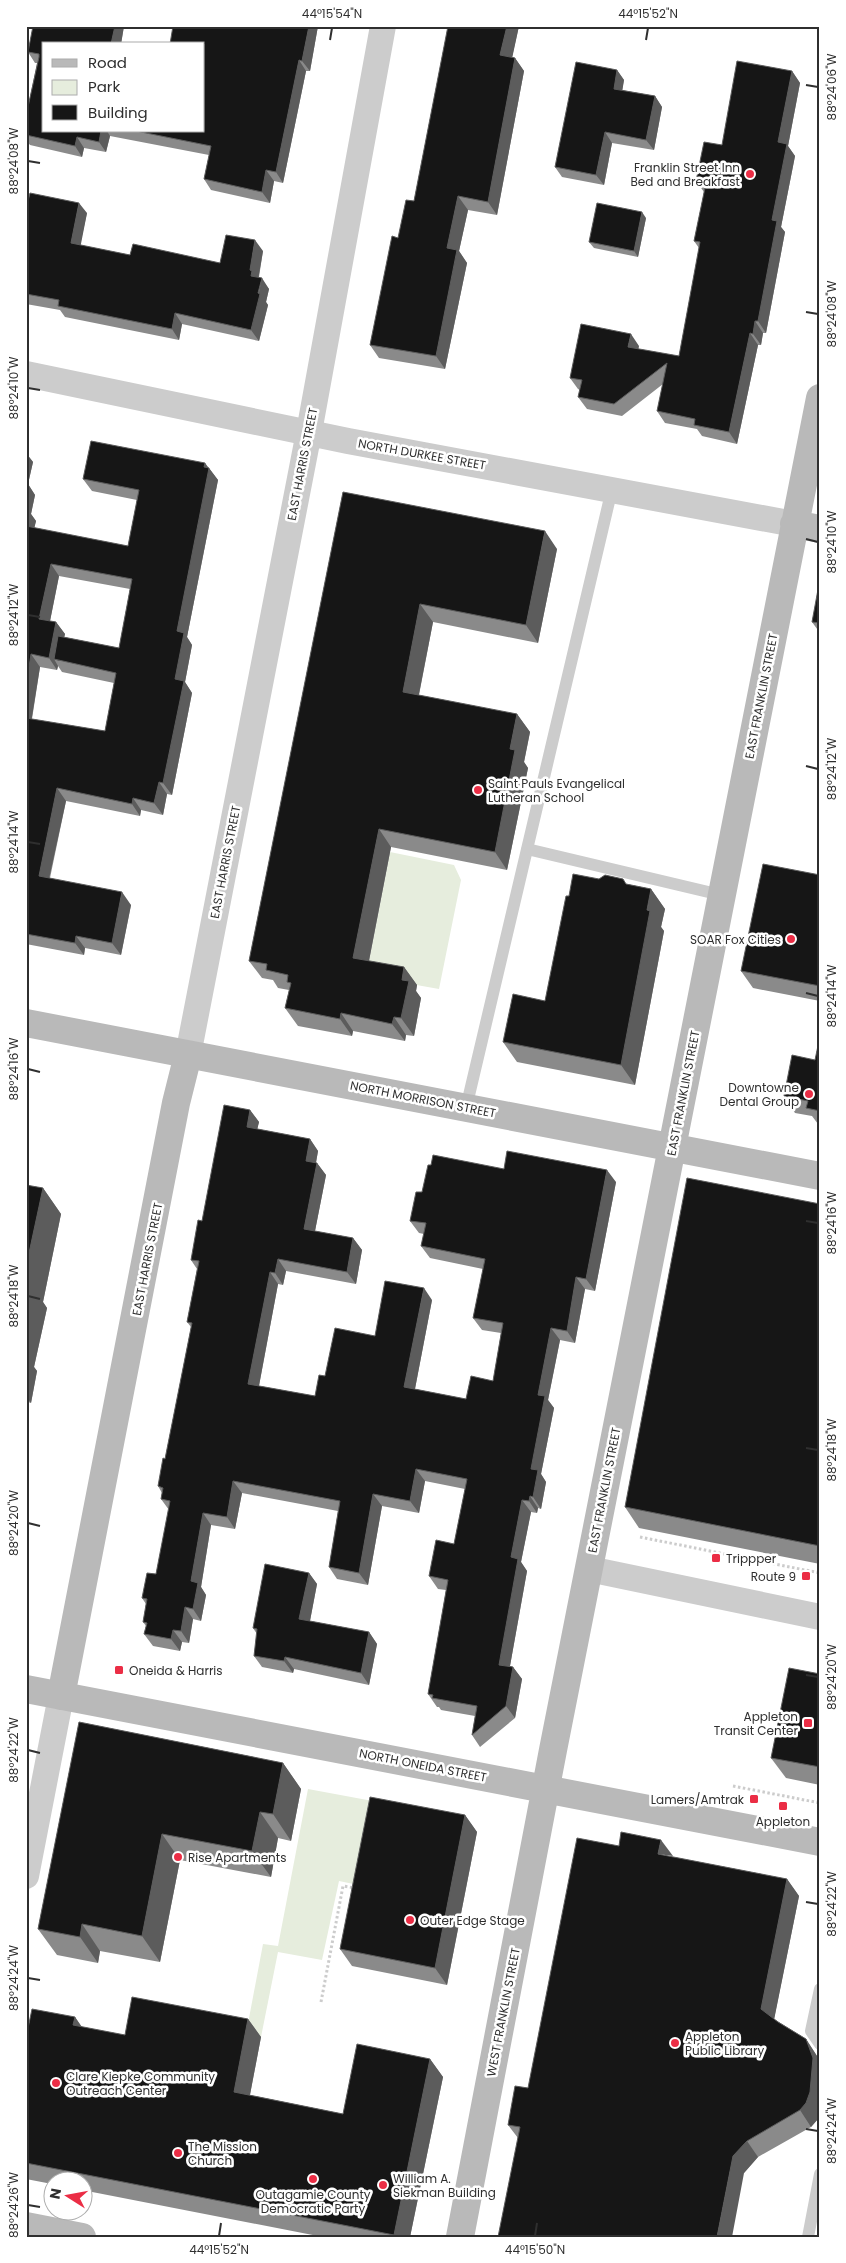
<svg xmlns="http://www.w3.org/2000/svg" width="846" height="2263" font-family="Poppins,sans-serif">
<rect width="100%" height="100%" fill="#fff"/>
<path fill="#e6eddd" d="M 390,852 L 454,865 L 461,880 L 439,989 L 366,976 Z
M 308,1789 L 405,1807 L 368,1887 L 339,1881 L 322,1960 L 278,1952 L 261,2037 L 246,2034 L 263,1944 L 278,1946 Z"/>
<g fill="none" stroke-linecap="round" stroke-linejoin="round">
<path stroke="#ccc" stroke-width="3" stroke-dasharray="2.5 2.5" stroke-linecap="butt" d="M 640,1537 L 820,1573
M 733,1786 L 820,1803
M 321,2002 L 343,1886 L 355,1888"/>
<path stroke="#ccc" stroke-width="12" d="M 527,849 L 721,895
M 466,1108 L 612,489
M 820,1989 L 811,2031 L 820,2044
M 808,2237 L 820,2174"/>
<path stroke="#ccc" stroke-width="26" d="M 26,374 L 348,441 L 794,524
M 188,1055 L 309,432 L 383,26
M 589,1569 L 820,1617
M 26,1876 L 61,1696"/>
<path stroke="#b9b9b9" stroke-width="28" d="M 794,524 L 820,529
M 26,1023 L 820,1176
M 26,1689 L 820,1842
M 61,1696 L 176,1103 L 188,1055
M 26,2226 L 82,2237
M 460,2237 L 553,1750 L 820,398"/>
</g>
<path fill="#8a8a8a" fill-rule="evenodd" d="M 33,26 L 124,26 L 121,44 L 44,44 L 44,131 L 204,131 L 173,26 L 318,26 L 310,71 L 306,71 L 283,183 L 274,181 L 270,203 L 211,190 L 204,179 L 209,155 L 110,136 L 106,152 L 84,148 L 82,157 L 30,145 L 26,140 L 26,116 L 37,63 L 35,63 L 28,52 Z
M 448,26 L 519,26 L 512,57 L 515,58 L 524,71 L 497,215 L 468,210 L 459,251 L 467,263 L 445,369 L 379,358 L 370,345 L 398,238 L 414,201 Z
M 617,70 L 624,80 L 622,90 L 655,96 L 662,107 L 654,150 L 612,143 L 604,185 L 562,177 L 555,167 Z
M 792,71 L 800,83 L 788,146 L 795,156 L 781,227 L 785,232 L 766,333 L 763,333 L 761,345 L 758,345 L 737,444 L 702,436 L 697,429 L 665,423 L 657,411 L 663,384 L 622,416 L 587,409 L 578,397 L 580,390 L 578,389 L 570,378 L 639,346 L 638,349 L 679,356 L 699,248 L 694,241 L 704,192 L 696,181 L 722,145 Z
M 26,209 L 87,213 L 80,245 L 130,255 L 220,263 L 263,251 L 259,277 L 269,289 L 266,302 L 268,305 L 259,341 L 182,324 L 179,340 L 65,317 L 60,310 L 26,304 Z
M 646,218 L 638,257 L 594,248 L 589,242 Z
M 26,453 L 33,462 L 28,484 L 35,495 L 31,514 L 36,521 L 34,528 L 128,546 L 137,500 L 92,491 L 83,479 L 205,463 L 218,480 L 187,637 L 192,645 L 185,682 L 192,693 L 172,795 L 167,794 L 163,815 L 141,810 L 140,816 L 66,801 L 50,878 L 131,905 L 121,955 L 85,948 L 84,955 L 26,944 ZM 59,576 L 130,589 L 119,648 L 64,637 L 65,634 L 56,622 L 50,621 ZM 58,666 L 62,672 L 114,683 L 105,731 L 32,719 L 40,667 L 57,670 Z
M 343,492 L 557,549 L 538,643 L 433,622 L 419,695 L 517,714 L 530,732 L 524,762 L 528,768 L 507,870 L 391,847 L 369,961 L 404,967 L 417,985 L 416,991 L 421,998 L 414,1036 L 406,1035 L 405,1041 L 353,1031 L 352,1036 L 298,1026 L 285,1008 L 289,990 L 278,988 L 273,980 L 262,978 L 249,961 Z
M 820,584 L 820,633 L 812,622 Z
M 820,875 L 820,1001 L 753,988 L 741,971 Z
M 627,884 L 651,889 L 665,909 L 661,927 L 664,931 L 635,1085 L 517,1062 L 503,1042 L 545,1001 L 569,896 Z
M 820,1036 L 820,1125 L 818,1124 L 812,1116 L 795,1113 L 784,1096 L 815,1060 Z
M 250,1110 L 259,1122 L 257,1129 L 310,1139 L 318,1151 L 316,1163 L 317,1163 L 326,1175 L 315,1231 L 353,1238 L 362,1250 L 356,1284 L 286,1271 L 283,1285 L 278,1284 L 259,1386 L 315,1396 L 325,1376 L 375,1336 L 432,1300 L 415,1389 L 466,1399 L 493,1381 L 501,1333 L 482,1330 L 473,1318 L 483,1269 L 430,1258 L 421,1246 L 424,1234 L 419,1233 L 410,1221 L 422,1192 L 504,1169 L 616,1182 L 595,1291 L 585,1289 L 575,1343 L 560,1340 L 548,1400 L 554,1408 L 541,1474 L 546,1482 L 541,1509 L 538,1508 L 537,1513 L 531,1512 L 521,1562 L 527,1571 L 510,1666 L 513,1667 L 522,1679 L 515,1718 L 480,1747 L 472,1735 L 475,1716 L 441,1710 L 439,1707 L 437,1707 L 428,1694 L 446,1590 L 438,1589 L 429,1576 L 454,1544 L 465,1489 L 425,1481 L 419,1513 L 382,1506 L 368,1585 L 337,1579 L 329,1567 L 338,1511 L 242,1493 L 235,1529 L 211,1525 L 201,1587 L 206,1595 L 201,1621 L 193,1619 L 189,1643 L 182,1642 L 180,1651 L 153,1646 L 144,1634 L 146,1626 L 143,1622 L 146,1604 L 142,1598 L 156,1574 L 169,1510 L 161,1499 L 162,1493 L 158,1486 L 165,1459 L 191,1327 L 187,1322 L 197,1269 L 191,1260 L 202,1221 Z
M 26,1185 L 43,1188 L 61,1214 L 43,1302 L 47,1308 L 34,1367 L 37,1371 L 31,1403 L 28,1402 L 26,1410 Z
M 820,1204 L 820,1564 L 639,1528 L 625,1507 Z
M 309,1573 L 317,1584 L 310,1621 L 369,1632 L 377,1644 L 369,1685 L 294,1669 L 293,1673 L 262,1667 L 254,1656 L 257,1634 L 253,1628 Z
M 820,1674 L 820,1785 L 786,1778 L 771,1758 Z
M 79,1722 L 283,1763 L 301,1789 L 291,1841 L 278,1838 L 271,1877 L 180,1860 L 160,1962 L 100,1951 L 98,1963 L 57,1955 L 38,1929 Z
M 465,1815 L 477,1832 L 447,1985 L 352,1966 L 340,1949 Z
M 673,1857 L 787,1879 L 799,1896 L 774,2019 L 806,2039 L 817,2056 L 820,2062 L 820,2114 L 818,2119 L 811,2127 L 758,2157 L 744,2173 L 518,2138 L 508,2125 L 528,2088 Z
M 75,2017 L 82,2027 L 125,2035 L 248,2019 L 261,2037 L 250,2095 L 343,2114 L 430,2059 L 443,2077 L 410,2237 L 323,2237 L 82,2190 L 82,2180 L 52,2180 L 52,2184 L 26,2179 L 26,2038 Z"/>
<path fill="#5c5c5c" d="M 115,26 L 124,26 L 121,44 L 111,44 Z
M 309,26 L 318,26 L 310,71 L 302,61 Z
M 507,26 L 519,26 L 510,68 L 500,55 Z
M 515,58 L 524,71 L 497,215 L 488,202 Z
M 299,60 L 306,71 L 283,183 L 276,172 Z
M 617,70 L 624,80 L 621,99 L 614,89 Z
M 792,71 L 800,83 L 788,146 L 795,156 L 781,227 L 785,232 L 766,333 L 758,321 L 772,220 L 778,142 Z
M 655,96 L 662,107 L 654,150 L 646,140 Z
M 101,131 L 107,131 L 110,136 L 106,152 L 99,142 Z
M 605,132 L 612,143 L 604,185 L 596,175 Z
M 77,137 L 84,148 L 82,157 L 75,146 Z
M 266,170 L 274,181 L 270,203 L 262,192 Z
M 458,196 L 468,210 L 459,251 L 467,263 L 445,369 L 436,356 L 447,248 Z
M 79,203 L 87,213 L 79,254 L 71,243 Z
M 642,212 L 646,218 L 638,257 L 634,251 Z
M 255,240 L 263,251 L 258,280 L 251,276 L 250,270 Z
M 262,278 L 269,289 L 266,302 L 268,305 L 259,341 L 251,330 Z
M 175,313 L 182,324 L 179,340 L 172,329 Z
M 755,321 L 763,333 L 761,345 L 753,334 Z
M 750,333 L 758,345 L 737,444 L 729,432 Z
M 631,334 L 639,346 L 636,358 L 628,347 Z
M 26,453 L 33,462 L 28,484 L 35,495 L 31,514 L 36,521 L 32,538 L 26,529 Z
M 205,463 L 209,469 L 209,468 L 218,480 L 187,637 L 192,645 L 185,682 L 192,693 L 172,795 L 163,783 L 175,679 L 177,631 Z
M 545,531 L 557,549 L 538,643 L 526,625 Z
M 51,564 L 59,576 L 48,631 L 39,619 Z
M 420,604 L 433,622 L 416,709 L 403,692 Z
M 56,622 L 65,634 L 59,661 L 54,659 L 58,666 L 57,670 L 49,658 Z
M 31,654 L 40,667 L 30,729 L 26,724 L 26,687 Z
M 517,714 L 530,732 L 524,762 L 528,768 L 507,870 L 495,852 L 510,749 Z
M 159,782 L 167,794 L 163,815 L 154,803 Z
M 57,788 L 66,801 L 47,888 L 39,876 Z
M 133,798 L 141,810 L 140,816 L 132,804 Z
M 379,829 L 391,847 L 366,976 L 353,958 Z
M 651,889 L 665,909 L 661,927 L 664,931 L 635,1085 L 621,1065 Z
M 122,892 L 131,905 L 121,955 L 112,943 Z
M 76,936 L 85,948 L 84,955 L 75,943 Z
M 404,967 L 417,985 L 416,991 L 421,998 L 414,1036 L 401,1018 L 402,980 Z
M 341,1013 L 353,1031 L 352,1036 L 340,1019 Z
M 394,1017 L 406,1035 L 405,1041 L 392,1024 Z
M 250,1110 L 259,1122 L 255,1139 L 247,1127 Z
M 310,1139 L 318,1151 L 314,1173 L 306,1161 Z
M 317,1163 L 326,1175 L 313,1241 L 304,1229 Z
M 607,1170 L 616,1182 L 595,1291 L 586,1279 Z
M 43,1188 L 61,1214 L 43,1302 L 47,1308 L 34,1367 L 37,1371 L 31,1403 L 26,1396 L 26,1267 Z
M 353,1238 L 362,1250 L 356,1284 L 347,1272 Z
M 278,1259 L 286,1271 L 283,1285 L 275,1273 Z
M 270,1272 L 278,1284 L 257,1396 L 248,1384 Z
M 576,1277 L 585,1289 L 575,1343 L 567,1331 Z
M 424,1288 L 432,1300 L 413,1399 L 404,1387 Z
M 551,1328 L 560,1340 L 548,1400 L 554,1408 L 541,1474 L 546,1482 L 541,1509 L 533,1497 L 531,1469 L 538,1395 Z
M 416,1469 L 425,1481 L 419,1513 L 410,1501 Z
M 233,1481 L 242,1493 L 235,1529 L 227,1517 Z
M 373,1494 L 382,1506 L 368,1585 L 359,1573 Z
M 530,1496 L 538,1508 L 537,1513 L 529,1501 Z
M 522,1500 L 531,1512 L 521,1562 L 527,1571 L 508,1677 L 499,1665 L 511,1557 Z
M 203,1513 L 211,1525 L 201,1587 L 206,1595 L 201,1621 L 193,1609 L 191,1581 Z
M 309,1573 L 317,1584 L 308,1631 L 299,1619 Z
M 185,1607 L 193,1619 L 189,1643 L 181,1631 Z
M 173,1630 L 182,1642 L 180,1651 L 171,1639 Z
M 369,1632 L 377,1644 L 369,1685 L 361,1673 Z
M 285,1657 L 294,1669 L 293,1673 L 284,1661 Z
M 513,1667 L 522,1679 L 515,1718 L 506,1706 Z
M 283,1763 L 301,1789 L 291,1841 L 273,1814 Z
M 260,1812 L 278,1838 L 271,1877 L 252,1851 Z
M 465,1815 L 477,1832 L 447,1985 L 435,1968 Z
M 162,1834 L 180,1860 L 160,1962 L 142,1936 Z
M 661,1840 L 673,1856 L 658,1854 Z
M 787,1879 L 799,1896 L 773,2025 L 761,2009 Z
M 82,1924 L 100,1951 L 98,1963 L 80,1937 Z
M 75,2017 L 87,2035 L 73,2025 Z
M 248,2019 L 261,2037 L 247,2110 L 234,2092 Z
M 806,2039 L 817,2056 L 820,2062 L 820,2114 L 818,2119 L 811,2127 L 800,2110 Z
M 430,2059 L 443,2077 L 410,2237 L 395,2237 L 394,2235 Z
M 747,2141 L 758,2157 L 744,2173 L 732,2237 L 717,2237 L 733,2156 Z"/>
<path fill="#161616" stroke="#5c5c5c" d="M 33,26 L 115,26 L 111,44 L 44,44 L 44,131 L 101,131 L 99,142 L 77,137 L 75,146 L 26,135 L 26,116 L 39,57 L 39,54 L 28,52 Z
M 173,26 L 309,26 L 302,61 L 299,60 L 276,172 L 266,170 L 262,192 L 204,179 L 211,146 L 136,131 L 204,131 L 204,44 L 170,44 Z
M 448,26 L 507,26 L 500,55 L 515,58 L 488,202 L 458,196 L 447,248 L 457,250 L 436,356 L 370,345 L 392,236 L 398,238 L 406,200 L 414,201 Z
M 737,61 L 792,71 L 778,142 L 787,144 L 772,220 L 777,221 L 758,321 L 755,321 L 753,334 L 750,333 L 729,432 L 694,425 L 695,419 L 657,411 L 667,363 L 614,404 L 578,397 L 582,380 L 570,378 L 581,324 L 631,334 L 628,347 L 679,356 L 700,242 L 694,241 L 706,183 L 696,181 L 704,142 L 722,145 Z
M 576,62 L 617,70 L 614,89 L 655,96 L 646,140 L 605,132 L 596,175 L 555,167 Z
M 30,193 L 79,203 L 71,243 L 130,255 L 133,244 L 220,263 L 226,235 L 255,240 L 250,270 L 252,271 L 251,276 L 262,278 L 258,293 L 260,294 L 251,330 L 175,313 L 172,329 L 58,306 L 59,300 L 26,294 L 26,209 Z
M 597,203 L 642,212 L 634,251 L 589,242 Z
M 91,441 L 205,463 L 204,467 L 209,468 L 177,631 L 184,633 L 175,679 L 184,681 L 163,783 L 159,782 L 154,803 L 133,798 L 132,804 L 57,788 L 39,876 L 122,892 L 112,943 L 76,936 L 75,943 L 26,934 L 26,718 L 105,731 L 116,673 L 54,659 L 58,636 L 119,648 L 132,579 L 51,564 L 39,619 L 56,622 L 49,658 L 31,654 L 26,687 L 26,526 L 128,546 L 139,490 L 83,479 Z
M 343,492 L 545,531 L 526,625 L 420,604 L 403,692 L 517,714 L 510,749 L 515,750 L 495,852 L 379,829 L 353,958 L 404,967 L 402,980 L 409,981 L 401,1018 L 394,1017 L 392,1024 L 341,1013 L 340,1019 L 285,1008 L 291,983 L 287,982 L 288,975 L 266,970 L 267,964 L 249,961 Z
M 819,584 L 820,584 L 820,623 L 812,622 Z
M 763,864 L 820,875 L 820,986 L 741,971 Z
M 573,874 L 599,879 L 605,875 L 623,879 L 626,884 L 651,889 L 647,910 L 650,911 L 621,1065 L 503,1042 L 513,994 L 545,1001 L 566,896 L 569,896 Z
M 820,1036 L 820,1111 L 806,1108 L 808,1101 L 784,1096 L 792,1055 L 815,1060 Z
M 224,1105 L 250,1110 L 247,1127 L 310,1139 L 306,1161 L 317,1163 L 304,1229 L 353,1238 L 347,1272 L 278,1259 L 275,1273 L 270,1272 L 248,1384 L 315,1396 L 319,1375 L 325,1376 L 335,1328 L 375,1336 L 385,1281 L 424,1288 L 404,1387 L 466,1399 L 471,1376 L 493,1381 L 503,1323 L 473,1318 L 485,1259 L 421,1246 L 426,1223 L 410,1221 L 416,1192 L 422,1192 L 428,1165 L 431,1165 L 433,1155 L 504,1169 L 507,1151 L 607,1170 L 586,1279 L 576,1277 L 567,1331 L 551,1328 L 538,1395 L 545,1396 L 531,1469 L 538,1470 L 533,1497 L 530,1496 L 529,1501 L 522,1500 L 511,1557 L 518,1559 L 499,1665 L 513,1667 L 506,1706 L 472,1735 L 477,1706 L 432,1698 L 433,1695 L 428,1694 L 448,1580 L 429,1576 L 436,1540 L 454,1544 L 467,1479 L 416,1469 L 410,1501 L 373,1494 L 359,1573 L 329,1567 L 340,1501 L 233,1481 L 227,1517 L 203,1513 L 191,1581 L 198,1583 L 193,1609 L 185,1607 L 181,1631 L 173,1630 L 171,1639 L 144,1634 L 147,1623 L 143,1622 L 147,1599 L 142,1598 L 147,1573 L 156,1574 L 170,1501 L 161,1499 L 163,1488 L 158,1486 L 163,1458 L 165,1459 L 192,1323 L 187,1322 L 199,1261 L 191,1260 L 198,1220 L 202,1221 Z
M 687,1178 L 820,1204 L 820,1546 L 625,1507 Z
M 26,1185 L 43,1188 L 26,1267 Z
M 26,1281 L 28,1282 L 26,1291 Z
M 265,1564 L 309,1573 L 299,1619 L 369,1632 L 361,1673 L 285,1657 L 284,1661 L 254,1656 L 257,1629 L 253,1628 Z
M 789,1668 L 820,1674 L 820,1767 L 771,1758 Z
M 79,1722 L 283,1763 L 273,1814 L 260,1812 L 252,1851 L 162,1834 L 142,1936 L 82,1924 L 80,1937 L 38,1929 Z
M 370,1797 L 465,1815 L 435,1968 L 340,1949 Z
M 621,1832 L 661,1840 L 658,1854 L 787,1879 L 761,2009 L 778,2022 L 806,2039 L 813,2058 L 810,2092 L 806,2103 L 800,2110 L 747,2141 L 733,2156 L 717,2237 L 498,2237 L 520,2127 L 508,2125 L 515,2086 L 528,2088 L 577,1838 L 619,1846 Z
M 132,1997 L 248,2019 L 234,2092 L 343,2114 L 357,2044 L 430,2059 L 394,2235 L 26,2163 L 26,2038 L 32,2009 L 75,2017 L 73,2025 L 125,2035 Z"/>
<path fill="none" stroke="#2f2f2f" stroke-width="2" d="M 330,40 L 332,28M 646,40 L 648,28M 806,85 L 818,87M 28,161 L 40,163M 806,312 L 818,314M 28,388 L 40,390M 806,539 L 818,542M 28,615 L 40,617M 806,766 L 818,769M 28,842 L 40,844M 806,993 L 818,996M 28,1069 L 40,1072M 806,1221 L 818,1223M 28,1296 L 40,1299M 806,1448 L 818,1450M 28,1523 L 40,1526M 806,1675 L 818,1677M 28,1750 L 40,1753M 806,1902 L 818,1904M 28,1978 L 40,1980M 806,2129 L 818,2131M 28,2205 L 40,2207M 219,2236 L 221,2223M 535,2236 L 537,2223"/>
<g fill="#eb2d45" stroke="#fff" stroke-width="2">
<circle cx="750" cy="174" r="5"/>
<circle cx="478" cy="790" r="5"/>
<circle cx="791" cy="939" r="5"/>
<circle cx="809" cy="1094" r="5"/>
<rect x="711" y="1553" width="10" height="10" rx="2.5"/>
<rect x="801" y="1571" width="10" height="10" rx="2.5"/>
<rect x="114" y="1665" width="10" height="10" rx="2.5"/>
<rect x="803" y="1718" width="10" height="10" rx="2.5"/>
<rect x="749" y="1794" width="10" height="10" rx="2.5"/>
<rect x="778" y="1801" width="10" height="10" rx="2.5"/>
<circle cx="178" cy="1857" r="5"/>
<circle cx="410" cy="1920" r="5"/>
<circle cx="675" cy="2043" r="5"/>
<circle cx="56" cy="2083" r="5"/>
<circle cx="178" cy="2153" r="5"/>
<circle cx="313" cy="2179" r="5"/>
<circle cx="383" cy="2185" r="5"/>
</g>
<g text-anchor="middle" dominant-baseline="central" stroke-width="5" stroke-linejoin="round" paint-order="stroke">
<g font-size="12" fill="#2f2f2f" stroke="#fff" text-anchor="start">
<text x="740" y="167" text-anchor="end">Franklin Street Inn<tspan x="740" dy="14">Bed and Breakfast</tspan></text>
<text x="488" y="783">Saint Pauls Evangelical<tspan x="488" dy="14">Lutheran School</tspan></text>
<text x="781" y="939" text-anchor="end">SOAR Fox Cities</text>
<text x="799" y="1087" text-anchor="end">Downtowne<tspan x="799" dy="14">Dental Group</tspan></text>
<text x="726" y="1558">Trippper</text>
<text x="796" y="1576" text-anchor="end">Route 9</text>
<text x="129" y="1670">Oneida &amp; Harris</text>
<text x="798" y="1716" text-anchor="end">Appleton<tspan x="798" dy="14">Transit Center</tspan></text>
<text x="744" y="1799" text-anchor="end">Lamers/Amtrak</text>
<text x="783" y="1821" text-anchor="middle">Appleton</text>
<text x="188" y="1857">Rise Apartments</text>
<text x="420" y="1920">Outer Edge Stage</text>
<text x="685" y="2036">Appleton<tspan x="685" dy="14">Public Library</tspan></text>
<text x="66" y="2076">Clare Kiepke Community<tspan x="66" dy="14">Outreach Center</tspan></text>
<text x="188" y="2146">The Mission<tspan x="188" dy="14">Church</tspan></text>
<text x="393" y="2178">William A.<tspan x="393" dy="14">Siekman Building</tspan></text>
<text x="313" y="2194" text-anchor="middle">Outagamie County<tspan x="313" dy="14">Democratic Party</tspan></text>
</g>
<g font-size="12" fill="#2f2f2f" stroke="#fff">
<text transform="translate(422 454) rotate(10)">NORTH DURKEE STREET</text>
<text transform="translate(302 464) rotate(-79)">EAST HARRIS STREET</text>
<text transform="translate(761 696) rotate(-79)">EAST FRANKLIN STREET</text>
<text transform="translate(225 862) rotate(-79)">EAST HARRIS STREET</text>
<text transform="translate(683 1093) rotate(-79)">EAST FRANKLIN STREET</text>
<text transform="translate(423 1099) rotate(11)">NORTH MORRISON STREET</text>
<text transform="translate(147 1259) rotate(-79)">EAST HARRIS STREET</text>
<text transform="translate(604 1490) rotate(-79)">EAST FRANKLIN STREET</text>
<text transform="translate(423 1765) rotate(11)">NORTH ONEIDA STREET</text>
<text transform="translate(503 2012) rotate(-79)">WEST FRANKLIN STREET</text>
</g>
</g>
<rect width="846" height="2263" fill="none" stroke="#ffffff" stroke-width="55"/>
<rect x="42" y="42" width="162" height="90" fill="#ffffff" stroke="#acacac"/>
<rect x="52" y="59" width="25" height="8" fill="#b9b9b9" stroke="#acacac"/>
<text x="88" y="68" font-size="15" fill="#2f2f2f">Road</text>
<rect x="52" y="80" width="25" height="15" fill="#e6eddd" stroke="#acacac"/>
<text x="88" y="92" font-size="15" fill="#2f2f2f">Park</text>
<rect x="52" y="105" width="25" height="15" fill="#161616" stroke="#acacac"/>
<text x="88" y="118" font-size="15" fill="#2f2f2f">Building</text>
<g transform="translate(68 2196) rotate(281)"><circle r="24" fill="#ffffff" stroke="#acacac"/>
<path d="M0-4L9 19L0 12L-9 19Z" fill="#eb2d45"/>
<text y="-8" font-size="14" font-weight="bold" text-anchor="middle" fill="#2f2f2f">N</text>
</g>
<rect x="28" y="28" width="790" height="2208" fill="none" stroke="#2f2f2f" stroke-width="2"/>
<g font-size="12" text-anchor="middle" fill="#2f2f2f">
<text x="332" y="18">44°15'54"N</text>
<text x="648" y="18">44°15'52"N</text>
<text transform="translate(832 87) rotate(-90)" y="4">88°24'06"W</text>
<text transform="translate(14 161) rotate(-90)" y="4">88°24'08"W</text>
<text transform="translate(832 314) rotate(-90)" y="4">88°24'08"W</text>
<text transform="translate(14 388) rotate(-90)" y="4">88°24'10"W</text>
<text transform="translate(832 542) rotate(-90)" y="4">88°24'10"W</text>
<text transform="translate(14 615) rotate(-90)" y="4">88°24'12"W</text>
<text transform="translate(832 769) rotate(-90)" y="4">88°24'12"W</text>
<text transform="translate(14 842) rotate(-90)" y="4">88°24'14"W</text>
<text transform="translate(832 996) rotate(-90)" y="4">88°24'14"W</text>
<text transform="translate(14 1069) rotate(-90)" y="4">88°24'16"W</text>
<text transform="translate(832 1223) rotate(-90)" y="4">88°24'16"W</text>
<text transform="translate(14 1296) rotate(-90)" y="4">88°24'18"W</text>
<text transform="translate(832 1450) rotate(-90)" y="4">88°24'18"W</text>
<text transform="translate(14 1523) rotate(-90)" y="4">88°24'20"W</text>
<text transform="translate(832 1677) rotate(-90)" y="4">88°24'20"W</text>
<text transform="translate(14 1750) rotate(-90)" y="4">88°24'22"W</text>
<text transform="translate(832 1904) rotate(-90)" y="4">88°24'22"W</text>
<text transform="translate(14 1978) rotate(-90)" y="4">88°24'24"W</text>
<text transform="translate(832 2131) rotate(-90)" y="4">88°24'24"W</text>
<text transform="translate(14 2205) rotate(-90)" y="4">88°24'26"W</text>
<text x="219" y="2254">44°15'52"N</text>
<text x="535" y="2254">44°15'50"N</text>
</g>
</svg>
